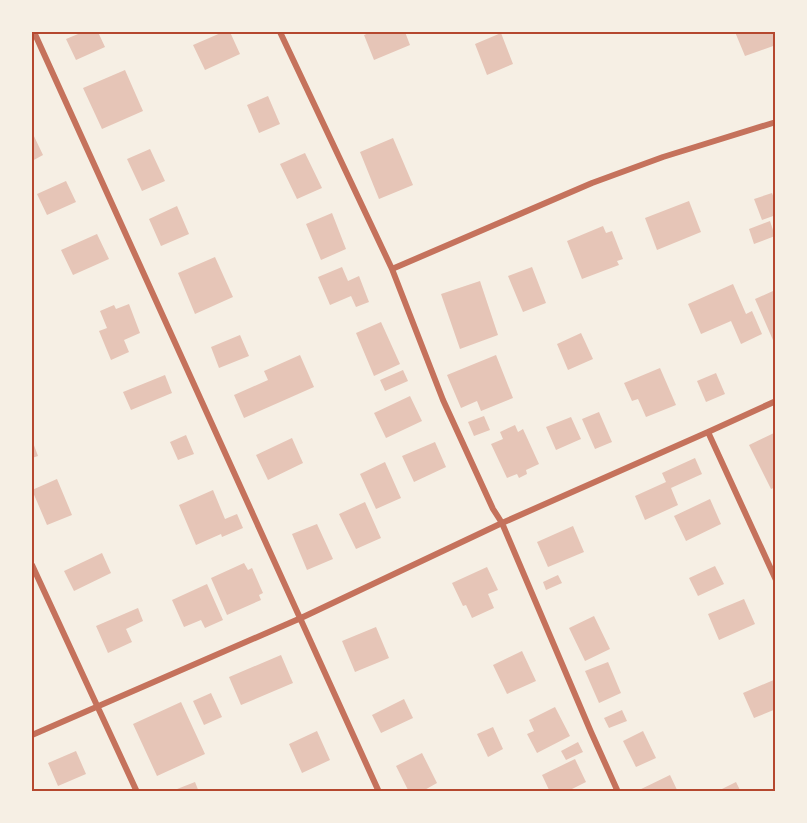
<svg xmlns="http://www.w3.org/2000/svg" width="807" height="823" font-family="'Fira Sans',sans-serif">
<rect width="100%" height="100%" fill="#f6efe4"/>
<path fill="#e6c5b7" d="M 83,32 L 98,32 L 105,47 L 76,60 L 66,39 Z
M 223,32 L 230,32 L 240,54 L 205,70 L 193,45 Z
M 371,32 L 405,32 L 410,45 L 374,60 L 364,35 Z
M 735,32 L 776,32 L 776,45 L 745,56 Z
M 501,33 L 513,64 L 487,75 L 475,44 Z
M 125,70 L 143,111 L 102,129 L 83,88 Z
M 268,96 L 280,124 L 259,133 L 247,105 Z
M 32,132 L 43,155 L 32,161 Z
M 393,138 L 413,185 L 379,199 L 360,152 Z
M 150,149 L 165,181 L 142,191 L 127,159 Z
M 305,153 L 322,188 L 297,199 L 280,164 Z
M 66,181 L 76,202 L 47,215 L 37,194 Z
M 772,193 L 776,203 L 776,215 L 762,220 L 754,199 Z
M 689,201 L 701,232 L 657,250 L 645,218 Z
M 177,206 L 189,234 L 161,246 L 149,219 Z
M 332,213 L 346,249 L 321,260 L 306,224 Z
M 770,221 L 775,236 L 754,244 L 749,229 Z
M 603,226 L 606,233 L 612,231 L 623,259 L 617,261 L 619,265 L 582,279 L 567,241 Z
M 97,234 L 109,259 L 73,275 L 61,250 Z
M 215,257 L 233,297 L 195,314 L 178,273 Z
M 342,267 L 348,281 L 359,276 L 369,302 L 356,307 L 351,296 L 330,305 L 318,277 Z
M 532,267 L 546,303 L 523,312 L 508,276 Z
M 480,281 L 498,335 L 460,349 L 441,294 Z
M 733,284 L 746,314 L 752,311 L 762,334 L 741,344 L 731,321 L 701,334 L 688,304 Z
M 773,291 L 776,297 L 776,347 L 755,299 Z
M 129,304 L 140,333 L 124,340 L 129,352 L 111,360 L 99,331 L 107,328 L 100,311 L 114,305 L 116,309 Z
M 381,322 L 400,364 L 374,376 L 356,333 Z
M 581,333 L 593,359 L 568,370 L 557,344 Z
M 240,335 L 249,356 L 219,368 L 211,347 Z
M 300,355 L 314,387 L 244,418 L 234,395 L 268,380 L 264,371 Z
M 496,355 L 513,398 L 481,411 L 477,401 L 461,408 L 447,375 Z
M 660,368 L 676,405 L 646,417 L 638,399 L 632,401 L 624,383 Z
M 403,370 L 408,381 L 385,391 L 380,380 Z
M 716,373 L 725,394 L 706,402 L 697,381 Z
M 165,375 L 172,393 L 131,410 L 123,392 Z
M 410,396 L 422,421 L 386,438 L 374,413 Z
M 599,412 L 612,442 L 595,449 L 582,419 Z
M 484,416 L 490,430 L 474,436 L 468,422 Z
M 571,417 L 581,439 L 556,450 L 546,427 Z
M 515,425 L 518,432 L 523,429 L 539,464 L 526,470 L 527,474 L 519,478 L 517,474 L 507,478 L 491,444 L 503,439 L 500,432 Z
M 774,433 L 776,437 L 776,487 L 771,489 L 749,445 Z
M 186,435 L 194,454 L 178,460 L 170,442 Z
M 292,438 L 303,463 L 268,480 L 256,455 Z
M 32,440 L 38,456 L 32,458 Z
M 435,442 L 446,467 L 414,482 L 402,456 Z
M 695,458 L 702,474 L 671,488 L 678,505 L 645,520 L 635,496 L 666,482 L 662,473 Z
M 385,462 L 401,498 L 376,509 L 360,474 Z
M 57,479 L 72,515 L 47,525 L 32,490 Z
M 213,490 L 225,519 L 237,514 L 243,528 L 222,537 L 221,534 L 196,545 L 179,505 Z
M 710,499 L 721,524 L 686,541 L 674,516 Z
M 365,502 L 381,538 L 356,549 L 339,514 Z
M 317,524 L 333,559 L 307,570 L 292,534 Z
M 573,526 L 584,552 L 548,567 L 537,542 Z
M 102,553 L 111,573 L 74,591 L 64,571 Z
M 244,563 L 248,570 L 252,568 L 263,593 L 259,595 L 261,600 L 227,615 L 211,578 Z
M 715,566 L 724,584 L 698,596 L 689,578 Z
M 487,567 L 498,590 L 488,594 L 494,608 L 472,618 L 466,605 L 463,606 L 452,583 Z
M 558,575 L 562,583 L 546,590 L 543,582 Z
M 207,584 L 223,620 L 205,628 L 201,620 L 184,627 L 172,600 Z
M 744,599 L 755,624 L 719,640 L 708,614 Z
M 138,608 L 143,621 L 126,629 L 132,642 L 108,653 L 96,626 Z
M 594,616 L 610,649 L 585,661 L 569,628 Z
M 376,627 L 389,658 L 355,672 L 342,641 Z
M 522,651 L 536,681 L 507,694 L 493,665 Z
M 281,655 L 293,683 L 241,705 L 229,677 Z
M 608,662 L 621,693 L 599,703 L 585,671 Z
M 776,679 L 776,709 L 754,718 L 743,693 Z
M 211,693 L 222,717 L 204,725 L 193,701 Z
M 404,699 L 413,718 L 381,733 L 372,715 Z
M 181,702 L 205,754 L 157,776 L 133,724 Z
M 555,707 L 570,736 L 537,753 L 527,734 L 534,731 L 529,720 Z
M 622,710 L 627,721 L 609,728 L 604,718 Z
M 493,727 L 503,749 L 488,757 L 477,734 Z
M 317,731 L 330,760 L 302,773 L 289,744 Z
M 643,731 L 656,758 L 636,767 L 623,741 Z
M 578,742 L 583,752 L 566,760 L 561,751 Z
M 76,751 L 86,774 L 58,786 L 48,763 Z
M 422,753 L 437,783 L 421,792 L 409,792 L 396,766 Z
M 575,759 L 586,782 L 566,792 L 550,792 L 542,775 Z
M 670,775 L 678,792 L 635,792 Z
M 195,782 L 199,792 L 172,792 L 172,791 Z
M 736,782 L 741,792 L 716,792 Z"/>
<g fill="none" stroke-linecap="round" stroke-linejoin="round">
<path stroke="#c5725c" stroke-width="6" d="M 34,32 L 379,792
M 280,32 L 392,269 L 443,400 L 493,509 L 502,523 L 591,732 L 618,792
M 392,269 L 592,183 L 663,157 L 776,122
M 708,432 L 776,580
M 32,565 L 137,792
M 32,735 L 301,618 L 502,523 L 708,432 L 776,401"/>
</g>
<rect width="807" height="823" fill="none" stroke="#f6efe4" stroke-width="66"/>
<rect x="33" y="33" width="741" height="757" fill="none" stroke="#b5482f" stroke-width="2"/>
</svg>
